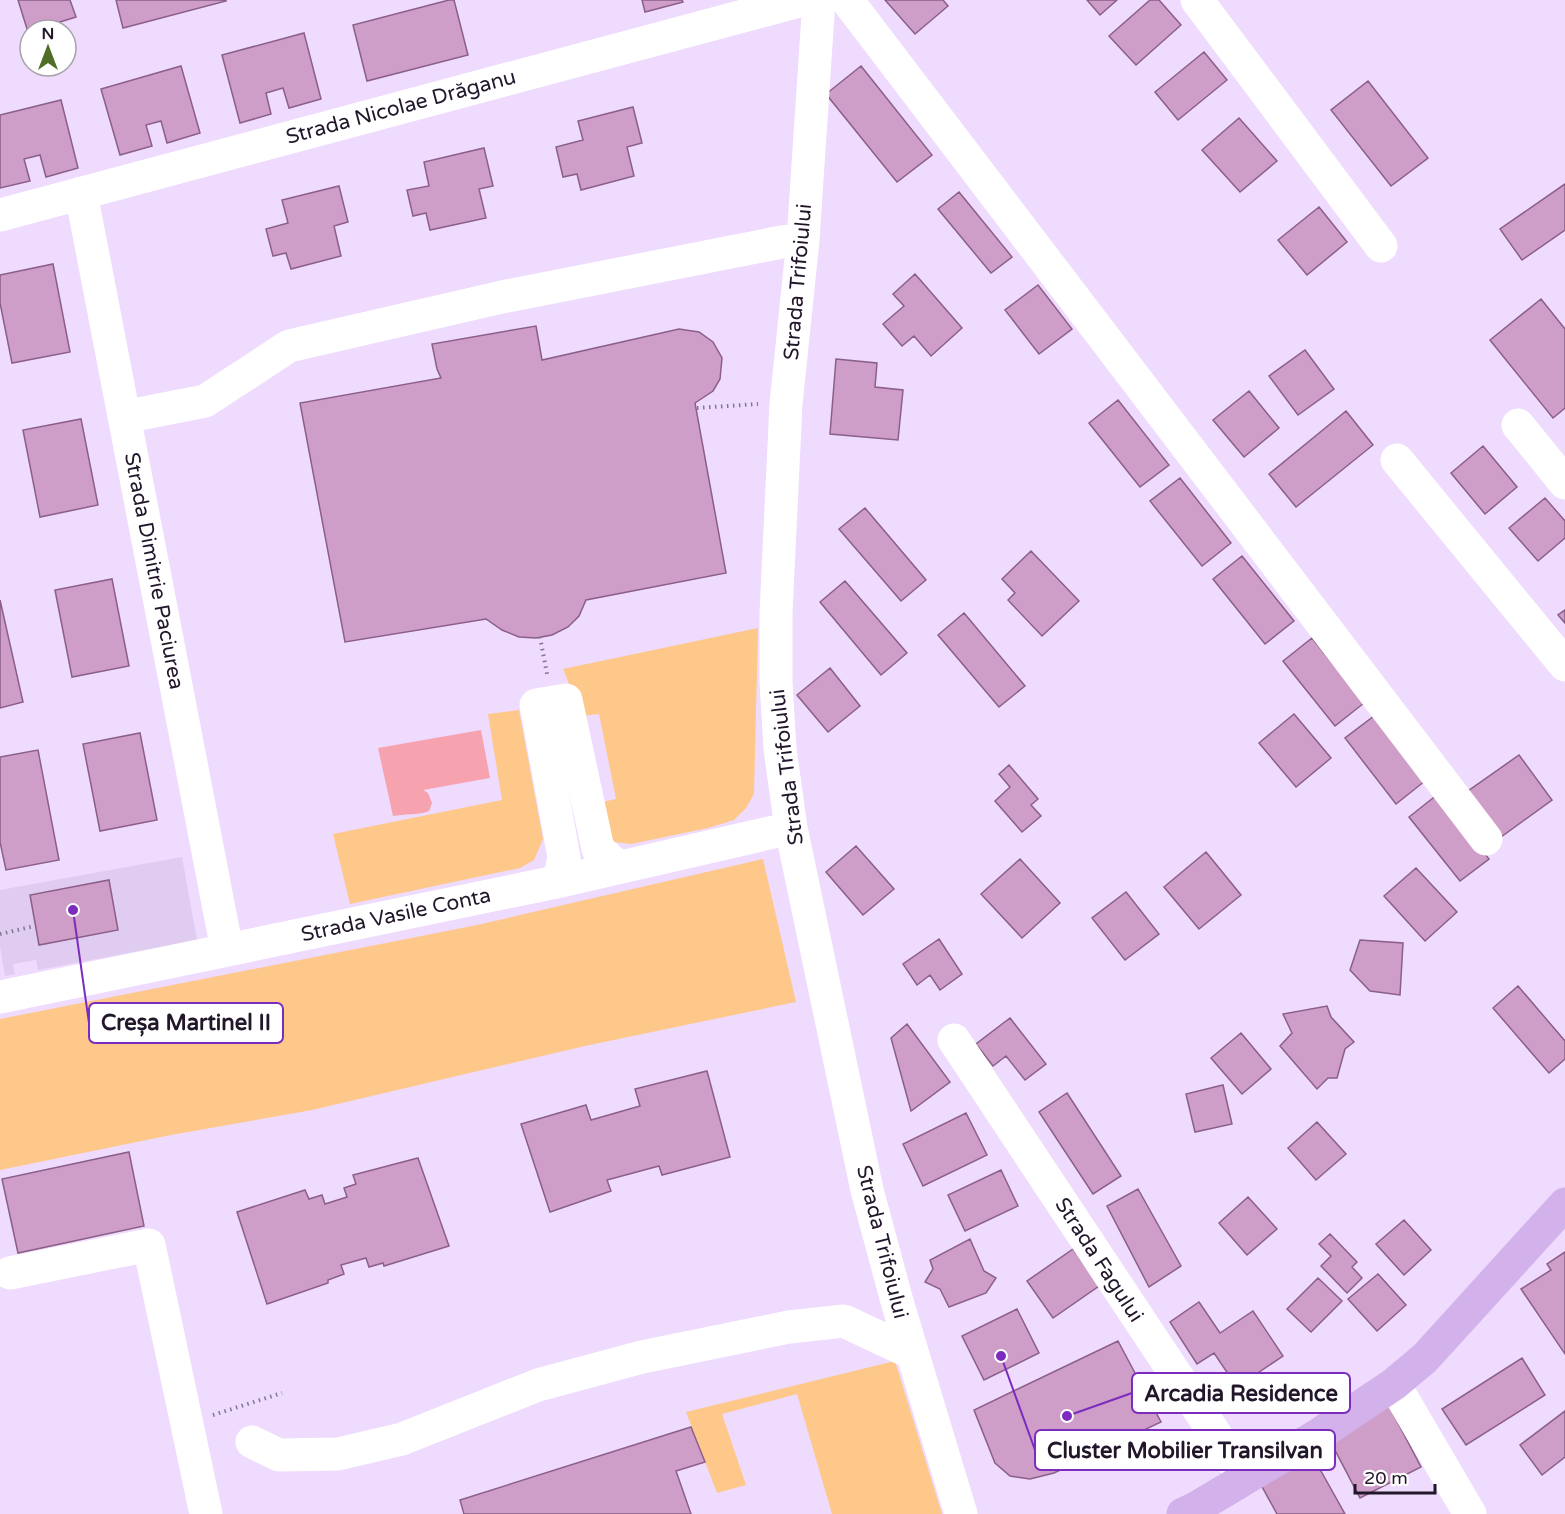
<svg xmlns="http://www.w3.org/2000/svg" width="1565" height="1514" font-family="'Varela Round',sans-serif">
<rect width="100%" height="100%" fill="#eedbfd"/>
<path fill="#e0ccf1" d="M 182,857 L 197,940 L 38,970 L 36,960 L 13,964 L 15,974 L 5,976 L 0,947 L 0,890 Z"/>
<path fill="#fec88a" d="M 758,628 L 754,794 L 746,808 L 734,820 L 708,828 L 631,844 L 614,842 L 597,803 L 616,799 L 599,714 L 582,716 L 563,669 Z
M 519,710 L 543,839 L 534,860 L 520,868 L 350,904 L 333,834 L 502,800 L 488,714 Z
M 763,859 L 796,1002 L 585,1046 L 312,1110 L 171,1135 L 0,1170 L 0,1019 L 477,925 Z
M 895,1361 L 942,1514 L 832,1514 L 797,1394 L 722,1414 L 746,1485 L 717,1493 L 686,1412 Z"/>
<path fill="#f6a2af" d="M 481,730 L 490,778 L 423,790 L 428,793 L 432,803 L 429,811 C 421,815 403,814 393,816 L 378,748 Z"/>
<path fill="#ce9ec9" stroke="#8b5f87" stroke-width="1.5" d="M 18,0 L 70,0 L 76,17 L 28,32 Z
M 116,0 L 226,0 L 226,1 L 123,28 Z
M 449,0 L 454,0 L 468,55 L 367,81 L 353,25 Z
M 642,0 L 682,0 L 683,2 L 645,12 Z
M 885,0 L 943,0 L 948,6 L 915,34 Z
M 1087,0 L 1117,0 L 1100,15 Z
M 1150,0 L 1159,0 L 1181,25 L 1136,65 L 1109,36 Z
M 304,33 L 321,99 L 289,108 L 283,88 L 266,93 L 271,114 L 240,123 L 222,55 Z
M 1204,52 L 1227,80 L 1178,120 L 1155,92 Z
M 181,66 L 200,133 L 167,143 L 161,121 L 146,125 L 152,146 L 120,155 L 101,89 Z
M 861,66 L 932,155 L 897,182 L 826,94 Z
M 1368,81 L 1428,158 L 1391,186 L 1331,110 Z
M 61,100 L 78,168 L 46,177 L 40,155 L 24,159 L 30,181 L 0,188 L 0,115 Z
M 633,107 L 642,143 L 627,147 L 634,176 L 581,190 L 577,174 L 563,177 L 556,147 L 583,140 L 578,121 Z
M 1239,118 L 1277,161 L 1240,192 L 1202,150 Z
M 484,148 L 493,186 L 479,189 L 486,218 L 430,230 L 426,213 L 413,216 L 407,190 L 429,186 L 424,162 Z
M 1565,184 L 1565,230 L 1522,260 L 1500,229 Z
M 339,186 L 348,222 L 334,226 L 341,256 L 291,269 L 286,253 L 273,256 L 266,229 L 288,223 L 282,200 Z
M 959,192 L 1012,257 L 991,273 L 938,209 Z
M 1319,207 L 1347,242 L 1307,275 L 1278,240 Z
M 53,264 L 70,352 L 12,363 L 0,303 L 0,275 Z
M 915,274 L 962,328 L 931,356 L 914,336 L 902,346 L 883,324 L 904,306 L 893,294 Z
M 1038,285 L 1072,329 L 1039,354 L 1005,310 Z
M 1541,299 L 1565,329 L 1565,408 L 1553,418 L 1490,340 Z
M 536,326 L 542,360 L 679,329 L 699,332 L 713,342 L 722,358 L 720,379 L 713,391 L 695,403 L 726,573 L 586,600 L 579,616 L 568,627 L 552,635 L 536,638 L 519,637 L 502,630 L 486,619 L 345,642 L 300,403 L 441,378 L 437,369 L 432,344 Z
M 1305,350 L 1334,389 L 1298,415 L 1269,376 Z
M 836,359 L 877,363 L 875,387 L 903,390 L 898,440 L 830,434 Z
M 1249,391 L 1279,428 L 1244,457 L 1213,420 Z
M 1118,400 L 1169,465 L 1140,487 L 1089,423 Z
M 1346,411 L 1373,445 L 1296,507 L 1269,474 Z
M 81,419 L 98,505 L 40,517 L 23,430 Z
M 1483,446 L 1517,487 L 1485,514 L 1451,473 Z
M 1180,478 L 1231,543 L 1202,566 L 1150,501 Z
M 1545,498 L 1565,521 L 1565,538 L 1538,561 L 1509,528 Z
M 865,508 L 926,580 L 901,601 L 839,529 Z
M 1031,551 L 1079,601 L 1042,636 L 1008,600 L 1015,593 L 1002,579 Z
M 1242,556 L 1294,621 L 1265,644 L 1213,579 Z
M 112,579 L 129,666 L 72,677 L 55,590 Z
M 845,581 L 907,653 L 881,675 L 820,602 Z
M 0,600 L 23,702 L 0,708 Z
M 1565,610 L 1565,623 L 1558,615 Z
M 964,613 L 1025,686 L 999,707 L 938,635 Z
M 1312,638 L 1364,703 L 1335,726 L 1283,661 Z
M 830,668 L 860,706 L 828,732 L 797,695 Z
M 1294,714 L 1331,758 L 1296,787 L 1259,743 Z
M 1374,716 L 1425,781 L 1396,804 L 1345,738 Z
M 140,733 L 157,820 L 100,831 L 83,744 Z
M 38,750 L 59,860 L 6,870 L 0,842 L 0,757 Z
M 1519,755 L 1552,800 L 1501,837 L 1468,791 Z
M 1009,765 L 1038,799 L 1031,805 L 1041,816 L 1022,832 L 995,801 L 1010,787 L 999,774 Z
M 1438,794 L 1489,859 L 1460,881 L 1409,817 Z
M 856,846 L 894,889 L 863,915 L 826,872 Z
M 1206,852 L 1241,895 L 1199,929 L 1164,887 Z
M 1020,859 L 1060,903 L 1022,938 L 981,894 Z
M 1416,868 L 1457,912 L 1425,941 L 1384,896 Z
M 109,880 L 118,930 L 39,945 L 30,895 Z
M 1126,892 L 1159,934 L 1125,960 L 1092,918 Z
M 939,939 L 962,974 L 940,990 L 930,975 L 917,985 L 903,964 Z
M 1360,940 L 1403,943 L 1400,995 L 1370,991 L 1350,970 Z
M 1518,986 L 1565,1041 L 1565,1059 L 1549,1073 L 1493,1008 Z
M 1327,1006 L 1331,1017 L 1354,1042 L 1345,1049 L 1337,1078 L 1328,1078 L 1317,1089 L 1280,1046 L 1292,1033 L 1283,1014 Z
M 1010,1018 L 1046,1064 L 1025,1080 L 1006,1056 L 993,1066 L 976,1044 Z
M 907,1024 L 950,1082 L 911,1111 L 891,1038 Z
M 1241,1033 L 1271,1069 L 1242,1094 L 1211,1058 Z
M 707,1071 L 730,1157 L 662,1175 L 659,1166 L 607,1180 L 611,1191 L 550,1212 L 521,1124 L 586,1105 L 591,1120 L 640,1106 L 635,1089 Z
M 1223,1085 L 1232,1124 L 1195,1132 L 1186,1094 Z
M 1067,1093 L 1121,1176 L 1093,1194 L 1039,1112 Z
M 966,1113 L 987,1155 L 923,1186 L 903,1144 Z
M 1317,1122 L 1346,1154 L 1316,1180 L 1288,1148 Z
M 129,1152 L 144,1226 L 18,1253 L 2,1179 Z
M 418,1158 L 449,1246 L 384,1266 L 383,1263 L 369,1267 L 366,1258 L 341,1265 L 344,1274 L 328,1280 L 328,1283 L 267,1304 L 237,1212 L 305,1190 L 309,1199 L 322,1195 L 325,1204 L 347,1197 L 344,1188 L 356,1184 L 353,1175 Z
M 1001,1170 L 1018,1206 L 965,1231 L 948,1195 Z
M 1138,1189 L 1181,1266 L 1149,1287 L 1107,1206 Z
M 1248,1197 L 1277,1229 L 1247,1255 L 1219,1223 Z
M 1404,1220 L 1431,1250 L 1404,1275 L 1376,1244 Z
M 1330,1234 L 1357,1262 L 1352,1267 L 1362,1278 L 1347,1293 L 1321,1266 L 1331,1256 L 1319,1244 Z
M 970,1239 L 984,1271 L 996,1278 L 986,1293 L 949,1307 L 940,1289 L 925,1282 L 933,1269 L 930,1260 Z
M 1073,1249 L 1099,1286 L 1053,1318 L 1027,1281 Z
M 1565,1252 L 1565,1354 L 1521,1289 L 1551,1270 L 1547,1264 Z
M 1378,1274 L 1406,1305 L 1377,1331 L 1348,1299 Z
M 1318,1278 L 1342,1301 L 1311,1332 L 1287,1309 Z
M 1199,1302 L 1220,1333 L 1253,1311 L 1283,1356 L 1237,1387 L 1214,1353 L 1197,1364 L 1170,1322 Z
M 1017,1309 L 1039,1353 L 984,1380 L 962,1336 Z
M 1118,1341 L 1161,1422 L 1054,1473 L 1030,1479 L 1010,1476 L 995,1463 L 974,1410 Z
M 1522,1358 L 1545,1395 L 1466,1445 L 1442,1409 Z
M 1386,1400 L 1421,1467 L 1360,1498 L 1325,1431 Z
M 1565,1411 L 1565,1457 L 1542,1475 L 1520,1445 Z
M 691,1427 L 705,1462 L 676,1471 L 691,1514 L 464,1514 L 460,1500 Z
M 1312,1455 L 1345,1514 L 1277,1514 L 1260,1483 Z"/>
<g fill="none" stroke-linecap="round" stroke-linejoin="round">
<path stroke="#857691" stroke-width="4" stroke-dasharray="1.5 4.5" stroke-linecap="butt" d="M 697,408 L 758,404
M 540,637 L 547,674
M 0,934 L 35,926
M 213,1415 L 282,1393"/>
<path stroke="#fff" stroke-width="33" d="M 819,0 L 803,240 L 786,404 L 776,613 L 776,682 L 780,749 L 791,828 L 867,1190 L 898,1305 L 961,1514
M 847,0 L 1486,839
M 1197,0 L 1381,246
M 81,193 L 227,950
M 0,215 L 803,0
M 124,417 L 205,401 L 289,346 L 502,297 L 782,242 L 803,240
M 1518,425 L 1565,483
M 1397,460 L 1565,665
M 556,882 L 561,872 L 564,857 L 536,705 L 566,700 L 598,849 L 618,867
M 0,997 L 556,882 L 791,828
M 954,1040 L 1245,1479
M 10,1273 L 149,1245 L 206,1514
M 1394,1384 L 1470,1514
M 252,1442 L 279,1455 L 338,1454 L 402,1439 L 538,1385 L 642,1357 L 789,1327 L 844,1321 L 912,1353"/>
<path stroke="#d3b2eb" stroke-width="33" d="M 1183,1514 L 1196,1508 L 1318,1435 L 1394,1384 L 1425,1358 L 1565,1204"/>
</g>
<g text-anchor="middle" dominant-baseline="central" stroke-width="4.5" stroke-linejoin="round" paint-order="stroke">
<g font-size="21" fill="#22162a" stroke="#fff">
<text transform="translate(401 107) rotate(-15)">Strada Nicolae Drăganu</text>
<text transform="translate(798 282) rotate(-85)">Strada Trifoiului</text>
<text transform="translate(154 571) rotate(79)">Strada Dimitrie Paciurea</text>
<text transform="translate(787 767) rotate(-97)">Strada Trifoiului</text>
<text transform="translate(396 915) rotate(-12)">Strada Vasile Conta</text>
<text transform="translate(882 1242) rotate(76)">Strada Trifoiului</text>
<text transform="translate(1099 1260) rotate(57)">Strada Fagului</text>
</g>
</g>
<path fill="none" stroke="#7b2cbf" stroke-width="2" d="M73 910L89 1023M1067 1416L1132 1393M1001 1356L1035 1450"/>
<g fill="#7b2cbf" stroke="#fff" stroke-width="2">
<circle cx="73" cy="910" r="6"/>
<circle cx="1067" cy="1416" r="6"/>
<circle cx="1001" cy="1356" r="6"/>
</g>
<g fill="#fff" stroke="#7b2cbf" stroke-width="2">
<rect x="89" y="1003" width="194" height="40" rx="6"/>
<rect x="1132" y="1373" width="218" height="40" rx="6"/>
<rect x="1035" y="1430" width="300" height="40" rx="6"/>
</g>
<g font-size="22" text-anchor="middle" font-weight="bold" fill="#22162a">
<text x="186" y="1030">Creșa Martinel II</text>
<text x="1241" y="1401">Arcadia Residence</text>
<text x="1185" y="1458">Cluster Mobilier Transilvan</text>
</g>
<g transform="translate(48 48)"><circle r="28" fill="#ffffff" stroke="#a7a2aa" stroke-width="1.5"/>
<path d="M0-4.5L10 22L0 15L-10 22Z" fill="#4e6e25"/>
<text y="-9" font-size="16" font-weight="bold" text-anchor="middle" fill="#22162a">N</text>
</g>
<path d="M1355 1484v9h80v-9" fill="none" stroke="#22162a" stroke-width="3"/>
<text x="1364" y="1484" font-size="18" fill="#22162a" stroke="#ffffff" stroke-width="4.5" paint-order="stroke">20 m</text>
</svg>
